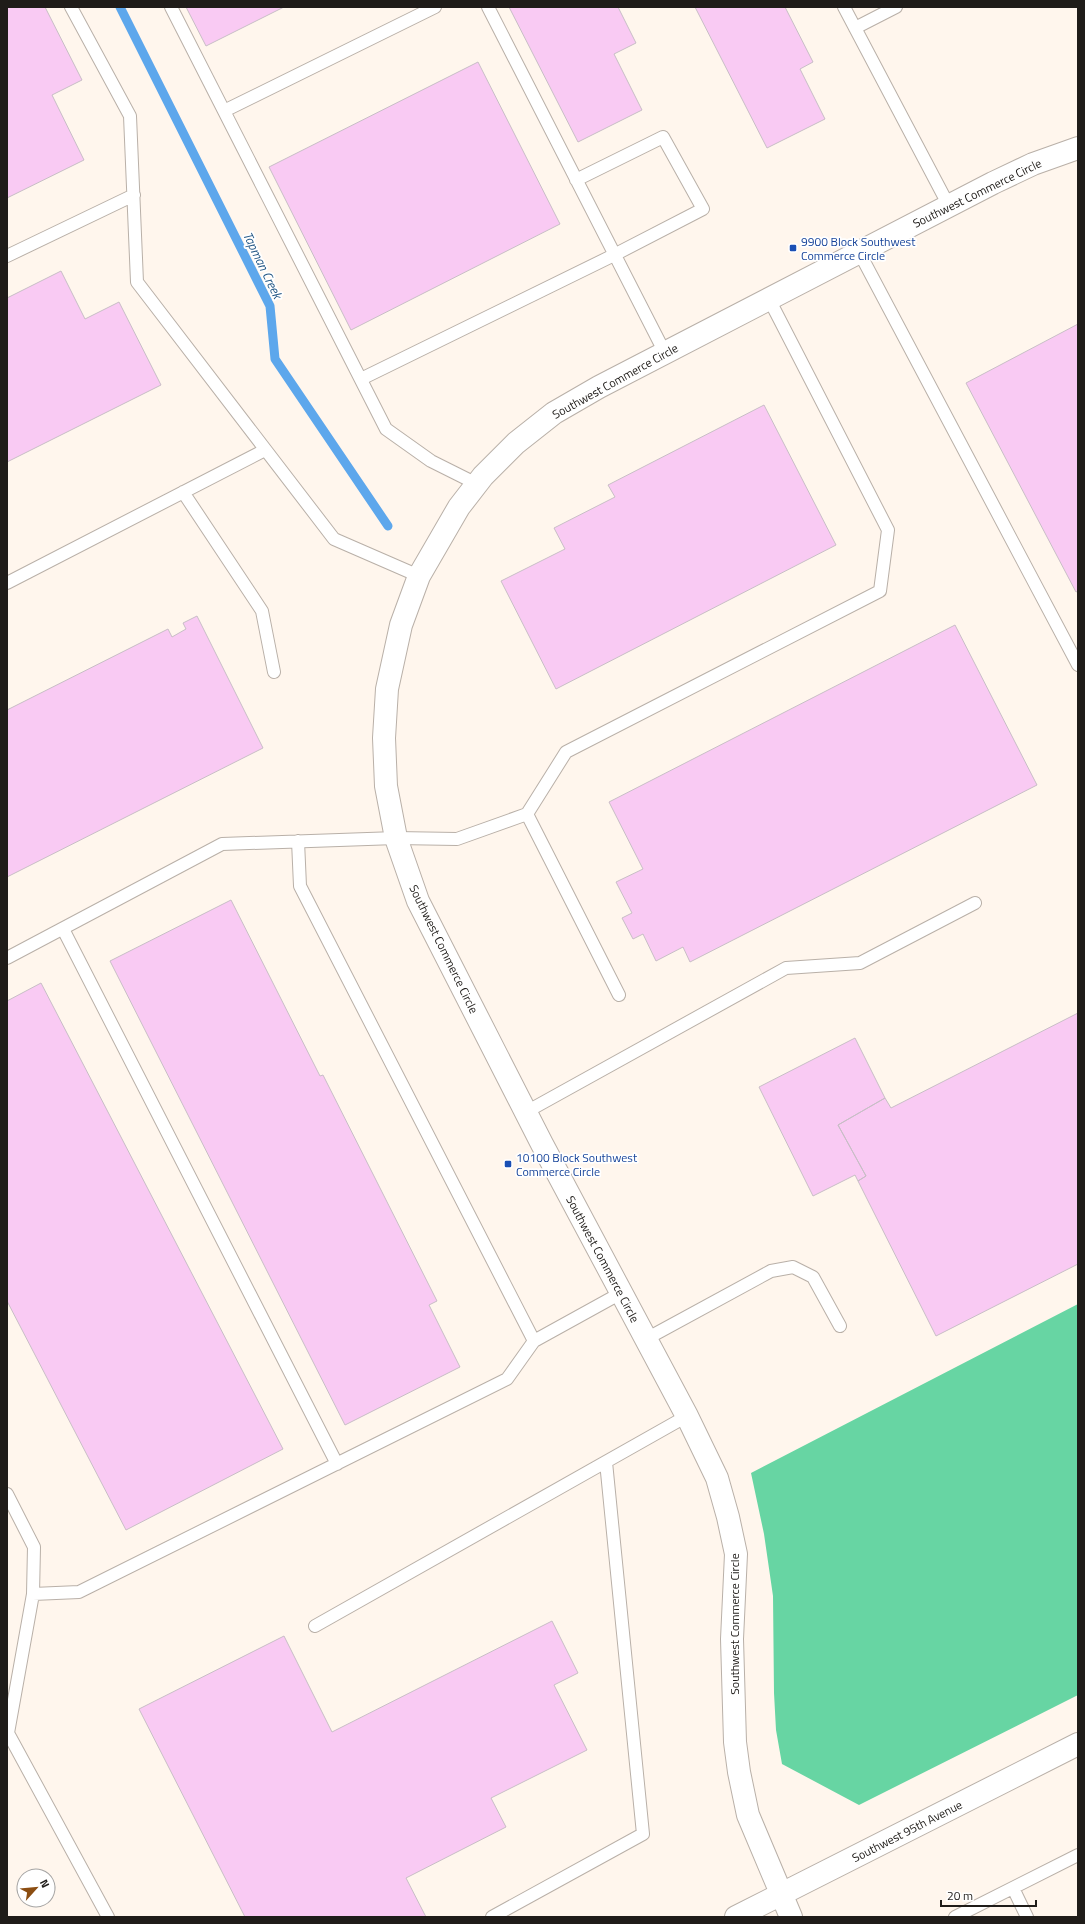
<svg xmlns="http://www.w3.org/2000/svg" width="1085" height="1924" font-family="'Titillium Web',sans-serif">
<rect width="100%" height="100%" fill="#fff6ed"/>
<path fill="#67d5a3" d="M 1078,1304 L 1078,1695 L 859,1805 L 782,1764 L 776,1730 L 774,1693 L 773,1596 L 764,1534 L 751,1473 Z"/>
<g fill="none" stroke-linecap="round" stroke-linejoin="round">
<path stroke="#5da7ec" stroke-width="9" d="M 120,7 L 270,306 L 275,359 L 388,526"/>
</g>
<path fill="#f9caf3" stroke="#c8bec6" d="M 7,7 L 45,7 L 82,80 L 52,95 L 84,160 L 7,198 Z
M 186,7 L 284,7 L 206,46 Z
M 509,7 L 618,7 L 636,43 L 614,54 L 642,110 L 578,142 Z
M 695,7 L 785,7 L 813,62 L 800,69 L 825,119 L 767,148 Z
M 478,62 L 560,224 L 351,330 L 269,167 Z
M 61,271 L 85,319 L 119,302 L 161,385 L 7,462 L 7,298 Z
M 1078,324 L 1078,591 L 1076,592 L 966,383 Z
M 764,405 L 836,545 L 556,689 L 501,581 L 565,549 L 554,528 L 615,497 L 608,485 Z
M 197,616 L 263,748 L 7,877 L 7,710 L 168,629 L 172,637 L 186,629 L 183,623 Z
M 955,625 L 1037,785 L 690,962 L 683,947 L 656,961 L 643,934 L 633,939 L 622,918 L 632,913 L 616,882 L 643,869 L 609,802 Z
M 231,900 L 320,1076 L 323,1075 L 437,1301 L 429,1305 L 460,1367 L 345,1425 L 110,961 Z
M 41,983 L 283,1449 L 126,1530 L 7,1301 L 7,1001 Z
M 1078,1013 L 1078,1264 L 936,1336 L 858,1181 L 866,1176 L 838,1125 L 885,1098 L 891,1108 Z
M 855,1038 L 885,1098 L 838,1125 L 866,1176 L 858,1181 L 855,1175 L 813,1196 L 759,1087 Z
M 552,1621 L 578,1673 L 554,1685 L 587,1750 L 491,1798 L 506,1827 L 406,1878 L 426,1917 L 245,1917 L 139,1709 L 284,1636 L 332,1732 Z"/>
<g fill="none" stroke-linecap="round" stroke-linejoin="round">
<g stroke="#b9b0a8" stroke-width="14">
<path id="lane" d="M 71,7 L 130,116 L 137,282 L 334,539 L 419,576
M 171,7 L 386,429 L 431,461 L 477,484
M 488,7 L 665,353
M 844,7 L 949,206
M 855,28 L 896,7
M 224,111 L 435,7
M 859,252 L 1078,665
M 7,256 L 134,195
M 361,379 L 614,255 L 703,209 L 663,137 L 576,180
M 183,492 L 262,611 L 274,672
M 7,583 L 265,450
M 527,814 L 619,995
M 298,841 L 300,886 L 534,1341
M 63,929 L 337,1464
M 7,958 L 222,844 L 396,838 L 457,839 L 527,814 L 566,752 L 880,591 L 888,530 L 769,299
M 526,1112 L 786,968 L 860,963 L 975,903
M 646,1339 L 771,1271 L 793,1267 L 813,1277 L 840,1326
M 7,1494 L 34,1547 L 33,1594 L 8,1733 L 108,1917
M 33,1594 L 79,1592 L 507,1379 L 534,1341 L 621,1293
M 315,1626 L 687,1416
M 1013,1888 L 1027,1917
M 492,1917 L 643,1834 L 606,1462
M 955,1917 L 1078,1855"/>
</g>
<g stroke="#b9b0a8" stroke-width="24">
<path id="secondary" d="M 736,1917 L 1078,1744
M 791,1917 L 748,1815 L 739,1772 L 735,1742 L 732,1639 L 736,1554 L 728,1517 L 717,1478 L 687,1416 L 542,1144 L 418,901 L 396,838 L 386,786 L 384,738 L 387,689 L 401,625 L 419,576 L 459,507 L 483,476 L 516,443 L 554,413 L 599,387 L 993,183 L 1033,164 L 1078,148"/>
</g>
<use href="#lane" stroke="#fff" stroke-width="12"/>
<use href="#secondary" stroke="#fff" stroke-width="22"/>
</g>
<g fill="#1a4fb4" stroke="#fff" stroke-width="1.5">
<rect x="789" y="244" width="8" height="8" rx="2"/>
<rect x="504" y="1160" width="8" height="8" rx="2"/>
</g>
<g text-anchor="middle" dominant-baseline="central" stroke-width="3.5" stroke-linejoin="round" paint-order="stroke">
<g font-size="12" fill="#1f1c19" stroke="#fff">
<text transform="translate(977 193) rotate(-26)">Southwest Commerce Circle</text>
<text transform="translate(615 381) rotate(-29)">Southwest Commerce Circle</text>
<text transform="translate(444 949) rotate(64)">Southwest Commerce Circle</text>
<text transform="translate(603 1259) rotate(62)">Southwest Commerce Circle</text>
<text transform="translate(734 1624) rotate(-90)">Southwest Commerce Circle</text>
<text transform="translate(907 1831) rotate(-27)">Southwest 95th Avenue</text>
</g>
<g font-size="12" fill="#164399" stroke="#fff" text-anchor="start">
<text x="801" y="241">9900 Block Southwest<tspan x="801" dy="14">Commerce Circle</tspan></text>
<text x="516" y="1157">10100 Block Southwest<tspan x="516" dy="14">Commerce Circle</tspan></text>
</g>
<g font-size="13" font-style="italic" fill="#245886" stroke="#fff">
<text transform="translate(263 265) rotate(64)">Tapman Creek</text>
</g>
</g>
<rect width="1085" height="1924" fill="none" stroke="#1f1c19" stroke-width="16"/>
<g transform="translate(36 1888) rotate(63)"><circle r="19" fill="#ffffff" stroke="#a5a4a3"/>
<path d="M0-3L7 15L0 10L-7 15Z" fill="#8b4d11"/>
<text y="-6" font-size="11" font-weight="bold" text-anchor="middle" fill="#1f1c19">N</text>
</g>
<path d="M941 1900v6h95v-6" fill="none" stroke="#1f1c19" stroke-width="2"/>
<text x="947" y="1900" font-size="12" fill="#1f1c19" stroke="#ffffff" stroke-width="3" paint-order="stroke">20 m</text>
</svg>
